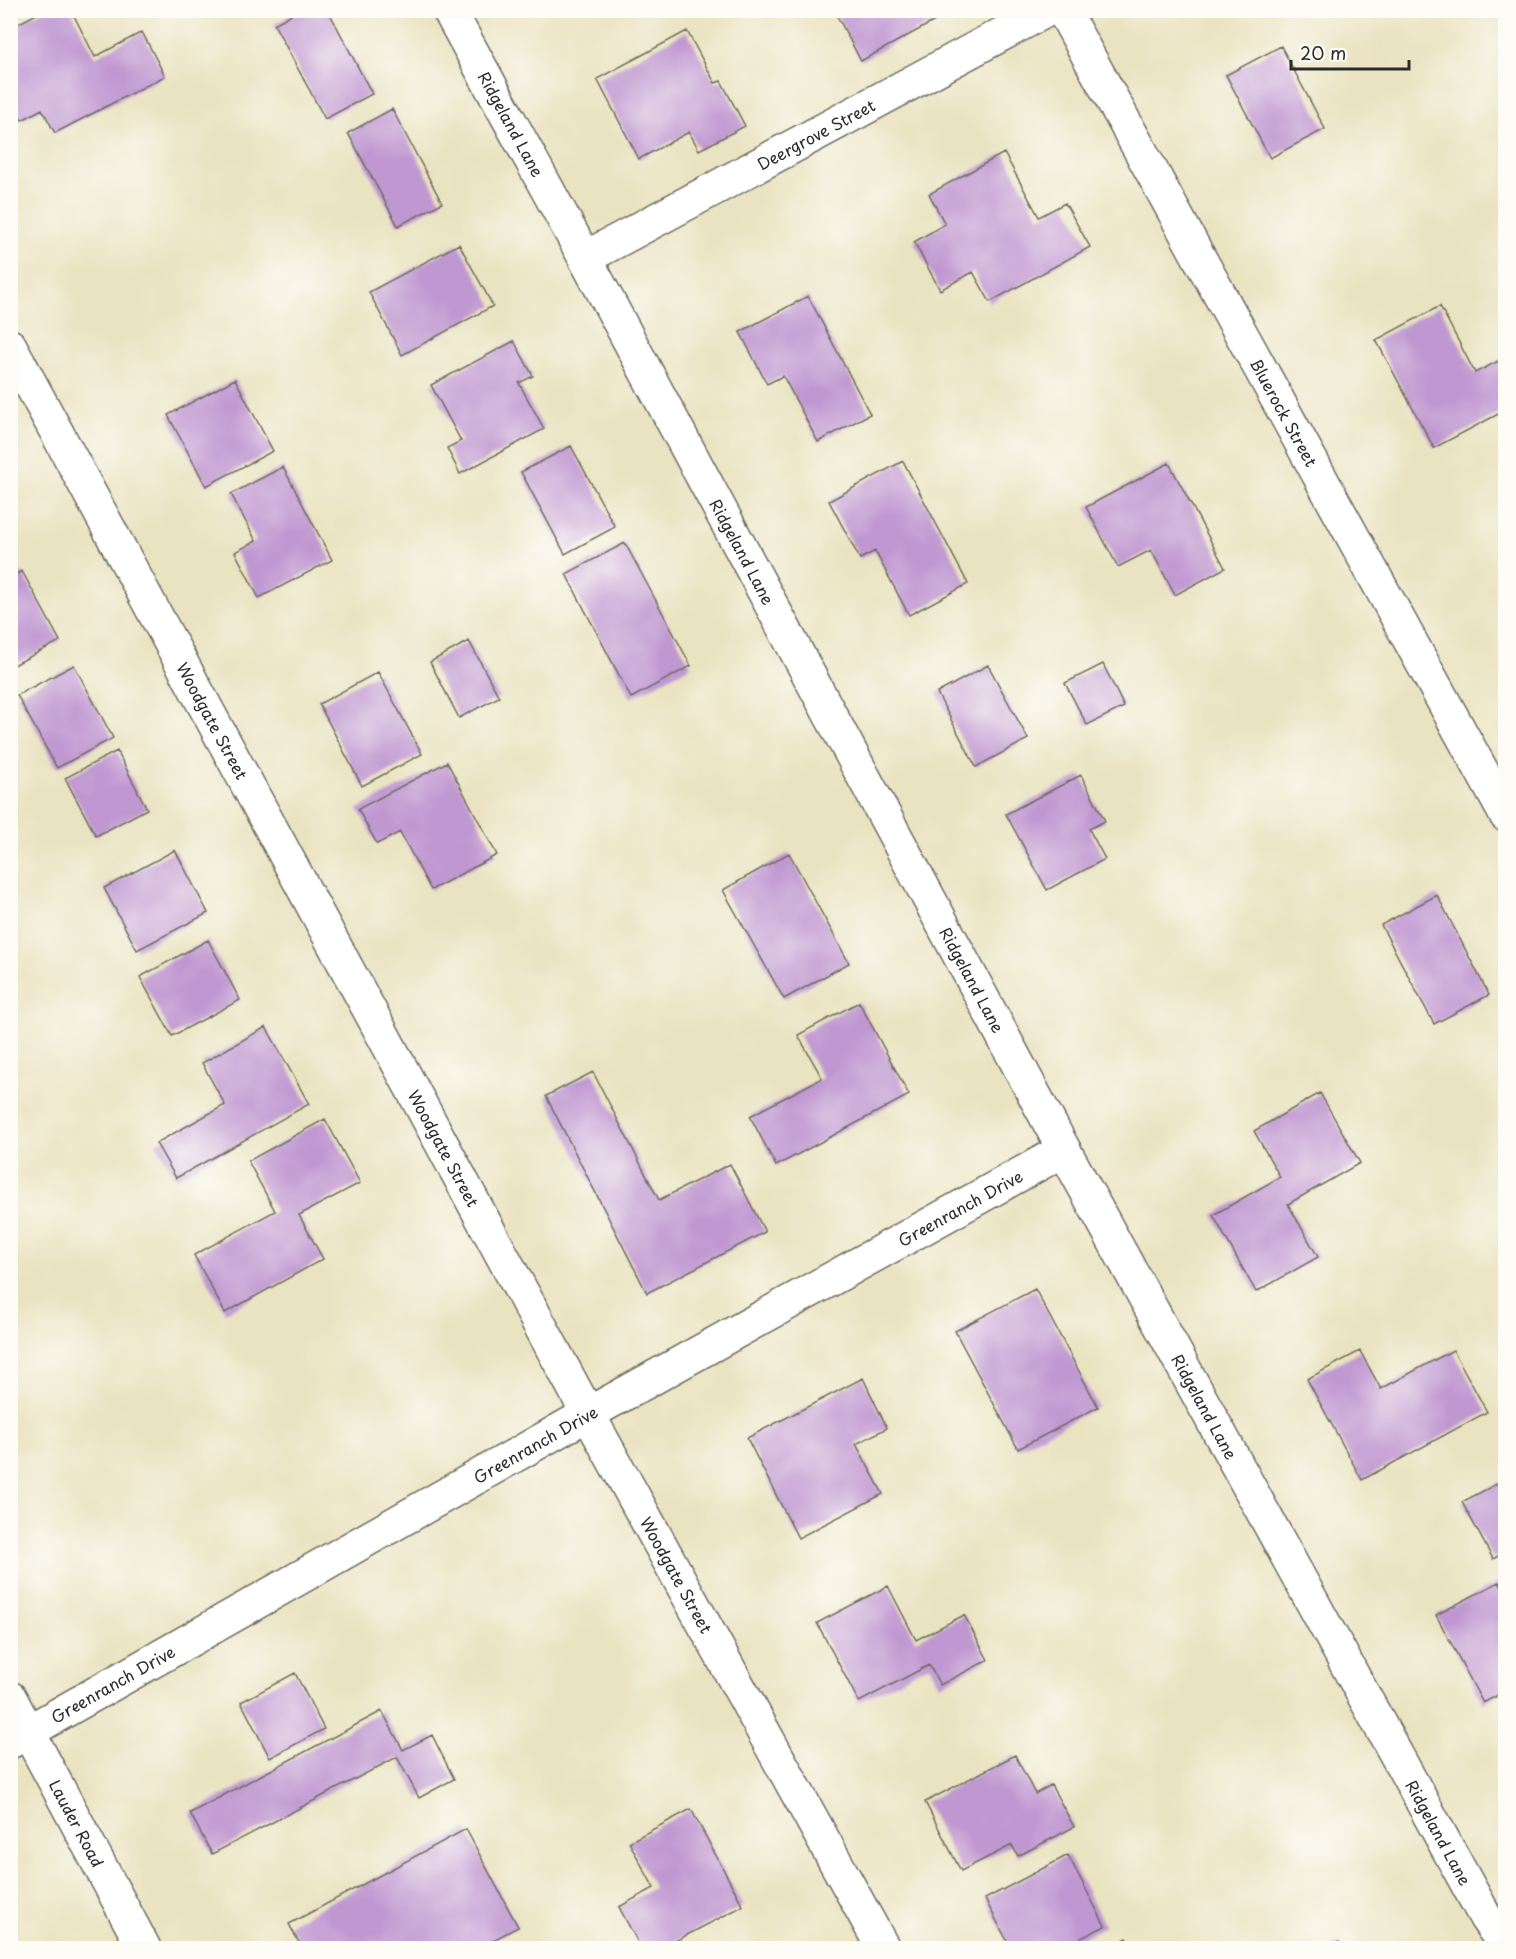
<svg xmlns="http://www.w3.org/2000/svg" width="1516" height="1959" font-family="'Playpen Sans',sans-serif">
<rect width="100%" height="100%" fill="#fdfcf7"/>
<filter id="ink" filterUnits="userSpaceOnUse"><feTurbulence type="fractalNoise" baseFrequency=".0167" numOctaves="2"/><feDisplacementMap in="SourceGraphic" scale="12" xChannelSelector="R" yChannelSelector="G"/><feConvolveMatrix kernelMatrix="1 2 1 2 8 2 1 2 1" color-interpolation-filters="sRGB"/></filter>
<filter id="wash" filterUnits="userSpaceOnUse"><feTurbulence type="fractalNoise" baseFrequency=".008" numOctaves="4" result="noise"/><feDisplacementMap in="SourceGraphic" scale="24" xChannelSelector="R" yChannelSelector="G"/><feGaussianBlur stdDeviation="1.35" result="paint"/><feColorMatrix in="noise" values="0 0 0 0 0 0 0 0 0 0 0 0 0 0 0 0 0 1.4 0 .05"/><feComposite in="paint" operator="in"/></filter>
<g filter="url(#wash)">
<rect width="100%" height="100%" fill="#eae3c1"/>
<g id="blocks">
<path fill="#c098d1" d="M 44,10 L 71,10 L 95,57 L 142,32 L 165,76 L 55,133 L 42,109 L 22,120 L 10,98 L 10,28 Z
M 299,10 L 328,10 L 372,94 L 325,119 L 274,24 Z
M 834,10 L 955,10 L 861,61 Z
M 1405,10 L 1418,10 L 1408,16 Z
M 687,31 L 715,83 L 721,81 L 745,126 L 699,150 L 689,132 L 639,159 L 597,79 Z
M 1281,46 L 1325,129 L 1270,158 L 1226,75 Z
M 392,109 L 442,203 L 398,226 L 348,133 Z
M 1004,153 L 1039,217 L 1065,203 L 1090,247 L 990,302 L 973,272 L 940,290 L 914,242 L 945,224 L 929,194 Z
M 459,244 L 493,306 L 402,355 L 369,292 Z
M 808,296 L 870,414 L 818,442 L 783,376 L 767,384 L 740,332 Z
M 1440,306 L 1475,373 L 1506,357 L 1506,410 L 1434,448 L 1376,340 Z
M 514,341 L 533,376 L 519,383 L 544,429 L 460,474 L 447,448 L 461,441 L 431,385 Z
M 235,379 L 273,451 L 206,486 L 168,415 Z
M 571,446 L 615,527 L 565,554 L 521,472 Z
M 903,461 L 968,584 L 909,615 L 875,551 L 860,559 L 829,501 Z
M 1169,463 L 1225,568 L 1175,595 L 1151,550 L 1118,567 L 1086,507 Z
M 283,467 L 332,560 L 259,598 L 235,552 L 256,541 L 231,494 Z
M 625,543 L 691,666 L 631,698 L 566,574 Z
M 22,571 L 60,641 L 10,667 L 10,577 Z
M 469,641 L 499,697 L 459,718 L 430,662 Z
M 1103,664 L 1124,707 L 1087,725 L 1065,683 Z
M 74,665 L 113,738 L 57,768 L 17,695 Z
M 988,665 L 1028,739 L 976,767 L 937,693 Z
M 378,672 L 422,754 L 362,786 L 319,704 Z
M 117,751 L 147,809 L 96,836 L 65,778 Z
M 447,762 L 497,855 L 431,890 L 400,832 L 377,844 L 358,809 Z
M 1081,775 L 1105,821 L 1089,829 L 1105,859 L 1047,890 L 1006,814 Z
M 175,850 L 208,913 L 137,950 L 104,888 Z
M 789,853 L 849,963 L 784,999 L 723,890 Z
M 1437,895 L 1489,995 L 1434,1024 L 1381,925 Z
M 208,940 L 240,1000 L 172,1036 L 140,977 Z
M 859,1002 L 909,1095 L 776,1166 L 750,1116 L 822,1078 L 798,1035 Z
M 266,1027 L 309,1104 L 176,1178 L 156,1143 L 225,1105 L 202,1063 Z
M 593,1072 L 659,1200 L 730,1164 L 765,1232 L 647,1293 L 546,1096 Z
M 1320,1093 L 1360,1163 L 1288,1204 L 1318,1257 L 1256,1292 L 1213,1215 L 1280,1177 L 1254,1131 Z
M 325,1119 L 360,1183 L 299,1215 L 323,1259 L 225,1313 L 194,1255 L 275,1211 L 248,1161 Z
M 1035,1289 L 1098,1407 L 1018,1449 L 955,1331 Z
M 1453,1350 L 1487,1412 L 1362,1480 L 1307,1379 L 1360,1351 L 1381,1389 Z
M 863,1378 L 887,1428 L 856,1444 L 883,1494 L 798,1538 L 747,1438 Z
M 1506,1479 L 1506,1552 L 1493,1559 L 1462,1502 Z
M 1499,1582 L 1506,1593 L 1506,1691 L 1483,1703 L 1436,1615 Z
M 888,1586 L 916,1640 L 964,1615 L 988,1660 L 940,1685 L 929,1665 L 859,1702 L 817,1623 Z
M 295,1673 L 324,1729 L 270,1758 L 241,1702 Z
M 382,1711 L 403,1750 L 432,1735 L 454,1779 L 419,1798 L 397,1757 L 212,1854 L 190,1813 Z
M 1015,1755 L 1035,1794 L 1051,1785 L 1074,1827 L 1018,1856 L 1012,1845 L 961,1871 L 925,1802 Z
M 691,1809 L 743,1906 L 662,1948 L 641,1948 L 619,1907 L 654,1888 L 629,1842 Z
M 466,1829 L 518,1927 L 478,1948 L 302,1948 L 289,1924 Z
M 1068,1855 L 1105,1926 L 1062,1948 L 1011,1948 L 985,1899 Z
M 1127,1938 L 1132,1948 L 1108,1948 Z
M 1339,1942 L 1343,1948 L 1328,1948 Z"/>
</g>
</g>
<g filter="url(#ink)">
<use href="#blocks" fill-opacity="0" stroke="#6e6b60" stroke-width="1.5"/>
<g fill="none" stroke-linecap="round" stroke-linejoin="round">
<g stroke="#6e6b60" stroke-width="36">
<g id="minor">
<path id="s1" d="M 449,10 L 585,258 L 1064,1150 L 1486,1918 L 1506,1947"/>
<path id="s2" d="M 1063,10 L 1506,815"/>
<path id="s3" d="M 585,258 L 1047,10"/>
<path id="s4" d="M 10,346 L 588,1414 L 883,1948"/>
<path id="s5" d="M 10,1742 L 588,1414 L 1064,1150"/>
</g>
</g>
<g stroke="#6e6b60" stroke-width="36">
<g id="major">
<path id="s6" d="M 10,1698 L 144,1948"/>
</g>
</g>
<use href="#minor" stroke="#fff" stroke-width="33"/>
<use href="#major" stroke="#fff" stroke-width="33"/>
</g>
</g>
<g text-anchor="middle" dominant-baseline="central" stroke-width="6" stroke-linejoin="round" paint-order="stroke">
<g font-size="16" fill="#2b2b2b" stroke="#fdfcf7">
<text stroke="none"><textPath href="#s1" startOffset="130">Ridgeland Lane</textPath></text>
<text stroke="none"><textPath href="#s3" startOffset="262">Deergrove Street</textPath></text>
<text stroke="none"><textPath href="#s2" startOffset="459">Bluerock Street</textPath></text>
<text stroke="none"><textPath href="#s1" startOffset="616">Ridgeland Lane</textPath></text>
<text stroke="none"><textPath href="#s4" startOffset="426">Woodgate Street</textPath></text>
<text stroke="none"><textPath href="#s1" startOffset="1102">Ridgeland Lane</textPath></text>
<text stroke="none"><textPath href="#s4" startOffset="912">Woodgate Street</textPath></text>
<text stroke="none"><textPath href="#s5" startOffset="1090">Greenranch Drive</textPath></text>
<text stroke="none"><textPath href="#s1" startOffset="1588">Ridgeland Lane</textPath></text>
<text stroke="none"><textPath href="#s5" startOffset="604">Greenranch Drive</textPath></text>
<text stroke="none"><textPath href="#s4" startOffset="1398">Woodgate Street</textPath></text>
<text stroke="none"><textPath href="#s5" startOffset="118">Greenranch Drive</textPath></text>
<text stroke="none"><textPath href="#s6" startOffset="142">Lauder Road</textPath></text>
<text stroke="none"><textPath href="#s1" startOffset="2074">Ridgeland Lane</textPath></text>
</g>
</g>
<rect width="1516" height="1959" fill="none" stroke="#fdfcf7" stroke-width="36"/>
<path d="M1291 60v9h118v-9" fill="none" stroke="#2b2b2b" stroke-width="3"/>
<text x="1300" y="60" font-size="18" fill="#2b2b2b" stroke="#fdfcf7" stroke-width="4.5" paint-order="stroke">20 m</text>
</svg>
